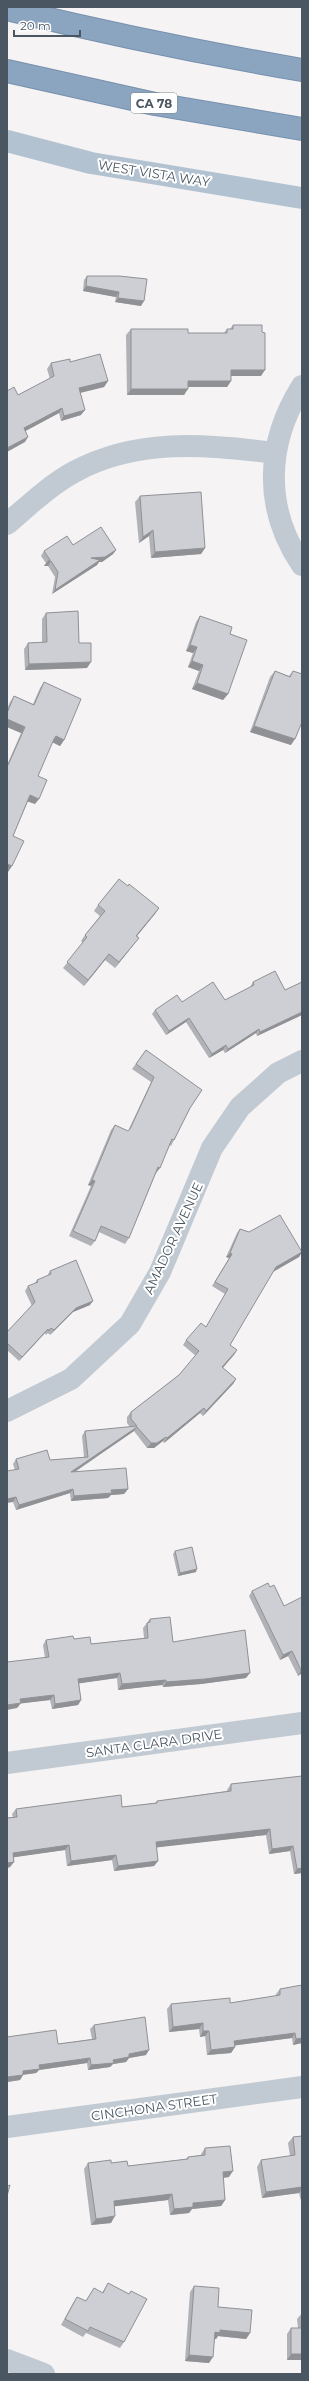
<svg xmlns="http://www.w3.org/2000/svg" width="309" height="2381" font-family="Montserrat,sans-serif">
<rect width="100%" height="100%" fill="#f5f3f3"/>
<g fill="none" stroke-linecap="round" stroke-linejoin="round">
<g stroke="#7690ad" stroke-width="24">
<path id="highway" d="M 7,9 C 105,33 203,53 302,70
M 7,71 L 155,104 L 302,129"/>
</g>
<path stroke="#c1cad2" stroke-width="22" d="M 302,386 C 266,443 263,508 302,565
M 7,524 C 28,506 50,485 74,472 C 136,438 207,444 274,453
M 7,1411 L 71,1379 L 130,1324 L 160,1272 L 212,1148 L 240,1107 L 278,1073 L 302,1061
M 7,1763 L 302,1723
M 7,2127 L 302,2087
M 7,2360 L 44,2374"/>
<path stroke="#b3c2d1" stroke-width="22" d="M 7,141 L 91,163 L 302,198"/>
<use href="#highway" stroke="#8ba5c1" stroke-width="22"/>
</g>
<path fill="#b0b2b7" d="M 87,276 L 119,276 L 141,306 L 115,302 L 116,297 L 83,291 L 84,280 Z
M 233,325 L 261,376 L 231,376 L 231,381 L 227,387 L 188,387 L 184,395 L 127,395 L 126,335 L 131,329 L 188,333 L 224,333 L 227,329 L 230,329 Z
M 70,362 L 108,381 L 104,387 L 80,393 L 81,415 L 61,421 L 59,413 L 25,431 L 25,442 L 18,395 L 50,379 L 47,369 L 51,363 Z
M 140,496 L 205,548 L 201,554 L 151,558 L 149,536 L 139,543 L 135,502 Z
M 73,545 L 116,550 L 113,554 L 102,562 L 99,562 L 97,565 L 52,594 L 55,577 L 48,566 L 44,566 L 46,563 L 41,556 L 44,551 Z
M 46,613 L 79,643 L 87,668 L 25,670 L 24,649 L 28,643 L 42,642 L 42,619 Z
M 200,616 L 230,634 L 228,694 L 223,700 L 192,689 L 199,671 L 188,667 L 193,653 L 186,651 L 196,622 Z
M 275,671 L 289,676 L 293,671 L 291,745 L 250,732 L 270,677 Z
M 44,682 L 64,740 L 60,746 L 52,742 L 38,776 L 35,804 L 28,801 L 13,836 L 8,872 L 7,765 L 21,733 L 7,727 L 7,709 L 10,702 L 14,696 L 33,704 L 40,688 Z
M 128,886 L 159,908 L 137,936 L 139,938 L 115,968 L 105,960 L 84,986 L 63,968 L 83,943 L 81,941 L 85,935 L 100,916 L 94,911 L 98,905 Z
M 253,982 L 285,990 L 302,982 L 302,1015 L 257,1036 L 256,1033 L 225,1053 L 223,1050 L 209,1058 L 186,1022 L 166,1035 L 152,1014 L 155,1010 L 182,1002 L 225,1000 L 250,988 L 250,987 Z
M 146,1050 L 190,1108 L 171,1146 L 170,1145 L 156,1173 L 129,1238 L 125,1244 L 99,1232 L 95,1241 L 91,1246 L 69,1236 L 91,1186 L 88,1185 L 111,1130 L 115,1125 L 128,1131 L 151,1082 L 132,1069 Z
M 240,1229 L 249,1232 L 302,1252 L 299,1257 L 273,1271 L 230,1345 L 237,1350 L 223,1368 L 236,1379 L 233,1384 L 203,1416 L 200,1413 L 164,1443 L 163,1441 L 154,1448 L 147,1448 L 134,1431 L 75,1472 L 128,1489 L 124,1494 L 111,1495 L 108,1498 L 71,1501 L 70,1493 L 16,1510 L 13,1502 L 15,1470 L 13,1464 L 16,1459 L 50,1460 L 84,1457 L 82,1436 L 85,1431 L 130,1427 L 127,1423 L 127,1417 L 131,1412 L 179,1375 L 196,1356 L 183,1345 L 186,1340 L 206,1327 L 225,1294 L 212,1286 L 229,1258 L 226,1257 L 237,1233 Z
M 50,1271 L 90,1305 L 73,1312 L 50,1335 L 48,1333 L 46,1335 L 45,1333 L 19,1361 L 7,1350 L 7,1332 L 32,1306 L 25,1291 L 28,1286 L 34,1284 L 37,1280 L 47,1276 Z
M 175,1551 L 196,1572 L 178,1576 L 173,1554 Z
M 270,1587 L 284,1606 L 302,1673 L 298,1676 L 288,1656 L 280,1660 L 249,1596 L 252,1591 Z
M 150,1619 L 173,1642 L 246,1678 L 201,1684 L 163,1687 L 162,1685 L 118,1690 L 117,1678 L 79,1683 L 81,1700 L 78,1705 L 52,1709 L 50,1700 L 21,1703 L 17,1708 L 45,1658 L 43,1645 L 46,1640 L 74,1639 L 91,1644 L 144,1638 L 143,1628 Z
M 302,1776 L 302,1873 L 294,1874 L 290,1851 L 269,1854 L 266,1835 L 156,1847 L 158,1861 L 154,1866 L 114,1871 L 112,1860 L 67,1866 L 65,1850 L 13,1857 L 14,1862 L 10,1867 L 7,1868 L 7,1818 L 13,1817 L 12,1814 L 16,1809 L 122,1807 L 155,1803 L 157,1801 L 227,1791 L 227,1790 L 231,1784 Z
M 302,1985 L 302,2043 L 293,2045 L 292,2038 L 235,2045 L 235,2047 L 231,2053 L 207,2055 L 205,2036 L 200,2037 L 199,2029 L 169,2032 L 167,2009 L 171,2004 L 230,2003 L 276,1996 L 276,1994 L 280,1989 Z
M 94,2025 L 146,2055 L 129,2058 L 126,2062 L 113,2064 L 110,2067 L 88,2070 L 87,2063 L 39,2070 L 36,2073 L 23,2075 L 20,2080 L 7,2082 L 58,2044 L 92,2039 L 90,2029 Z
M 302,2136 L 302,2201 L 301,2201 L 299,2193 L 262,2198 L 257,2167 L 261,2160 L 290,2156 L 288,2143 L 293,2137 Z
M 205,2148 L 229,2177 L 223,2178 L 225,2200 L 221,2206 L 192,2209 L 189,2213 L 170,2215 L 168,2200 L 114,2206 L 111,2223 L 91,2225 L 84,2169 L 88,2163 L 111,2163 L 128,2166 L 186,2159 L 188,2157 L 201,2155 L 201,2154 Z
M 108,2283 L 129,2294 L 131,2291 L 124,2342 L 120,2348 L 86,2333 L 83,2337 L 61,2325 L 73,2303 L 77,2297 L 86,2301 L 94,2288 L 102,2293 Z
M 194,2286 L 218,2307 L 250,2333 L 246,2339 L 218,2336 L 216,2339 L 215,2339 L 209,2363 L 185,2361 L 190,2292 Z
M 302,2313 L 302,2360 L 287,2360 L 287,2334 L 291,2328 L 298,2328 L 297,2319 Z"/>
<path fill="#909195" d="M 86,286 L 119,292 L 116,297 L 83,291 Z
M 118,298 L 144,301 L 141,306 L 115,302 Z
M 231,370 L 265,370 L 261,376 L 227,376 Z
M 108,381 L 104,387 L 75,394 L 79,388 Z
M 188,381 L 231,381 L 227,387 L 184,387 Z
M 131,389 L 188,389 L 184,395 L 127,395 Z
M 62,408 L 59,413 L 20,434 L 24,428 Z
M 85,410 L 81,415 L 61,421 L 64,416 Z
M 28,437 L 25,442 L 7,452 L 7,448 Z
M 153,530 L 149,536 L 139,543 L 143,537 Z
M 205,548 L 201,554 L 151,558 L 155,552 Z
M 116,550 L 113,554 L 102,562 L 99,562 L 97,565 L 52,594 L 55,590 L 91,558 Z
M 48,561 L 51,561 L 48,566 L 44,566 Z
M 190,645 L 197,647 L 193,653 L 186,651 Z
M 192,661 L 203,665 L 199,671 L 188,667 Z
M 91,662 L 87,668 L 25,670 L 29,664 Z
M 197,683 L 228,694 L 223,700 L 192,689 Z
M 7,719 L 25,727 L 21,733 L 7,727 Z
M 254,726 L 295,739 L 291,745 L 250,732 Z
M 56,736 L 64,740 L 60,746 L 52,742 Z
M 30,795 L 39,799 L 35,804 L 26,801 Z
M 7,864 L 12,866 L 8,872 L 7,872 Z
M 159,908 L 155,914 L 132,942 L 136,936 Z
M 139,938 L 115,968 L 119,962 Z
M 109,954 L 105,960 L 84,986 L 88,980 Z
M 302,1012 L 302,1015 L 257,1036 L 260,1032 Z
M 189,1018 L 186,1022 L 166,1035 L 169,1031 Z
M 259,1029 L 256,1033 L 225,1053 L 228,1049 Z
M 226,1045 L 223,1050 L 209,1058 L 212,1054 Z
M 158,1167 L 160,1168 L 156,1173 L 155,1172 Z
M 92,1180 L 95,1181 L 91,1186 L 88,1185 Z
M 302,1252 L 299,1257 L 273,1272 L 276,1267 Z
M 230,1253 L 232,1254 L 229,1258 L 226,1257 Z
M 93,1301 L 90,1305 L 73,1312 L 50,1335 L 54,1330 L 76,1308 Z
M 48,1329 L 45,1333 L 19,1361 L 22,1357 Z
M 237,1350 L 234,1355 L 219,1372 L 222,1367 Z
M 236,1379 L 233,1384 L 203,1416 L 206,1411 Z
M 204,1408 L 200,1413 L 164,1443 L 167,1438 Z
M 137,1427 L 134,1431 L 68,1476 L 71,1472 Z
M 166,1437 L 163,1441 L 154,1448 L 147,1448 L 151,1443 Z
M 73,1489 L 70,1493 L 16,1510 L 19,1505 Z
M 128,1489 L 124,1494 L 111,1495 L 108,1498 L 71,1501 L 74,1496 L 111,1490 Z
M 16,1497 L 13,1502 L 7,1503 L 7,1499 Z
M 197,1569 L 196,1572 L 178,1576 L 180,1573 Z
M 292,1651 L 288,1656 L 280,1660 L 283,1655 Z
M 301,1670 L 302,1670 L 302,1673 L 298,1676 Z
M 120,1673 L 117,1678 L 75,1684 L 78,1679 Z
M 250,1673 L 246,1678 L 201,1684 L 163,1687 L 166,1682 Z
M 166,1680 L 162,1685 L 118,1690 L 122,1684 Z
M 54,1695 L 50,1700 L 17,1704 L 20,1699 Z
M 81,1700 L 78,1705 L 52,1709 L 55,1704 Z
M 21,1703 L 17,1708 L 7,1710 L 7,1705 Z
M 270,1829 L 266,1835 L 152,1848 L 156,1842 Z
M 69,1845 L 65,1850 L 9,1858 L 13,1853 Z
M 293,1846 L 290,1851 L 269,1854 L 272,1849 Z
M 116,1855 L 112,1860 L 67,1866 L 71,1861 Z
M 158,1861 L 154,1866 L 114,1871 L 118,1866 Z
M 14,1862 L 10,1867 L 7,1868 L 7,1863 Z
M 302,1868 L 302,1873 L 294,1874 L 297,1869 Z
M 203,2023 L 199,2029 L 169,2032 L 173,2027 Z
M 203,2031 L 209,2031 L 205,2036 L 200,2037 Z
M 295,2033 L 292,2038 L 231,2046 L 234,2041 Z
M 302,2038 L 302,2043 L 293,2045 L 296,2039 Z
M 235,2047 L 231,2053 L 207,2055 L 211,2050 Z
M 149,2050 L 146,2055 L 129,2058 L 126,2062 L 113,2064 L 110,2067 L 88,2070 L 91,2065 L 113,2060 L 129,2054 Z
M 90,2058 L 87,2063 L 39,2070 L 36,2073 L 20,2075 L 23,2071 L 39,2065 Z
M 23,2075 L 20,2080 L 7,2082 L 7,2077 Z
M 233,2171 L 229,2177 L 219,2178 L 223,2172 Z
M 302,2187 L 302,2189 L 299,2193 L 262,2198 L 266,2192 Z
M 172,2194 L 168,2200 L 109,2207 L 114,2201 Z
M 225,2200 L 221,2206 L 192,2209 L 189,2213 L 170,2215 L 174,2209 L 193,2203 Z
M 115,2216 L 111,2223 L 91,2225 L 96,2219 Z
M 220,2330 L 250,2333 L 246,2339 L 218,2336 L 216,2339 L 211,2338 L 215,2332 Z
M 291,2354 L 302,2354 L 302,2360 L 287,2360 Z
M 189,2355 L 213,2357 L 209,2363 L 185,2361 Z"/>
<path fill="#cdcfd5" stroke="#909195" d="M 87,276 L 119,276 L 147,279 L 144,301 L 118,298 L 119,292 L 86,286 Z
M 233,325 L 262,325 L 262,332 L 265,333 L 265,370 L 231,370 L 231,381 L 188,381 L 188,389 L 131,389 L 131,329 L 188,329 L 188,333 L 227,333 L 227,329 L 233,329 Z
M 100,354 L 108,381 L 79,388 L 85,410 L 64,416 L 62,408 L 24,428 L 28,437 L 7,448 L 7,391 L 14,387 L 18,395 L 54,376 L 51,363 L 70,359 L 70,362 Z
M 201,492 L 205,548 L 155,552 L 153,530 L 143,537 L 140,496 Z
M 101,527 L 116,550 L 105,557 L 91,558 L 100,560 L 55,590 L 58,572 L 51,561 L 48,561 L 50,560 L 44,551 L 67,536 L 73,545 Z
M 78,611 L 79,643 L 91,643 L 91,662 L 29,664 L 28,643 L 47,642 L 46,613 Z
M 200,616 L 232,627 L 230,634 L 247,640 L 228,694 L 197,683 L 203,665 L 192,661 L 197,647 L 190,645 Z
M 275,671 L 290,677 L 293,671 L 302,674 L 302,722 L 295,739 L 254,726 Z
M 44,682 L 81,699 L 64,740 L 56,736 L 54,739 L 38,776 L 47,780 L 39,799 L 30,795 L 13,836 L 24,841 L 12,866 L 7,864 L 7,765 L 8,765 L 25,727 L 7,719 L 7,713 L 14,696 L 34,705 Z
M 119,879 L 128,886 L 129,884 L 159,908 L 136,936 L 139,938 L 119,962 L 109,954 L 88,980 L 67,962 L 87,937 L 85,935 L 105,911 L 98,905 Z
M 275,971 L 285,990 L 302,982 L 302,1012 L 260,1032 L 259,1029 L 228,1049 L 226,1045 L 212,1054 L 189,1018 L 169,1031 L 155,1010 L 177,995 L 182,1002 L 213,982 L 225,1000 L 254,985 L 253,982 Z
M 146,1050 L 202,1090 L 190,1108 L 174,1140 L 172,1139 L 160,1168 L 158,1167 L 129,1238 L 101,1226 L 95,1241 L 73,1231 L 95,1181 L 92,1180 L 115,1125 L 128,1131 L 130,1129 L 154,1077 L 136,1064 Z
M 280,1215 L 302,1252 L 276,1267 L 230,1345 L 237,1350 L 222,1367 L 236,1379 L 206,1411 L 204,1408 L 167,1438 L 166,1437 L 157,1443 L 151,1443 L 137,1427 L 71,1472 L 126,1468 L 128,1489 L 111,1490 L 112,1493 L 74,1496 L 73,1489 L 19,1505 L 16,1497 L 7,1499 L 7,1471 L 19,1469 L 16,1459 L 47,1450 L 50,1460 L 88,1457 L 85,1431 L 137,1426 L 131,1419 L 131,1412 L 179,1375 L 199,1351 L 186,1340 L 201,1323 L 206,1327 L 228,1289 L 215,1282 L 232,1254 L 230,1253 L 240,1229 L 249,1232 Z
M 76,1260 L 93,1301 L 76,1308 L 54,1330 L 51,1328 L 49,1331 L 48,1329 L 22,1357 L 7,1343 L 7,1332 L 35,1302 L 28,1286 L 38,1282 L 37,1280 L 51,1274 L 50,1271 Z
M 192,1547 L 197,1569 L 180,1573 L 175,1551 Z
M 268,1583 L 270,1587 L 274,1585 L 284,1606 L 302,1597 L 302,1670 L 301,1670 L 292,1651 L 283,1655 L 252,1591 Z
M 170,1617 L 173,1642 L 245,1630 L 250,1673 L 205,1679 L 166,1682 L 166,1680 L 122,1684 L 120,1673 L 78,1679 L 81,1700 L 55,1704 L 54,1695 L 20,1699 L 21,1703 L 7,1705 L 7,1662 L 49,1657 L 46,1640 L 73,1636 L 74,1639 L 90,1637 L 91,1644 L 148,1638 L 147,1623 L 150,1622 L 150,1619 Z
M 302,1776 L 302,1868 L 297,1869 L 293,1846 L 272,1849 L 270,1829 L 156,1842 L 158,1861 L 118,1866 L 116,1855 L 71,1861 L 69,1845 L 13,1853 L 14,1862 L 7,1863 L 7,1818 L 17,1817 L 16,1809 L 121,1795 L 122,1807 L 157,1803 L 157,1801 L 231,1791 L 231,1784 Z
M 302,1985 L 302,2038 L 296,2039 L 295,2033 L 234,2041 L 235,2047 L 211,2050 L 209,2031 L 203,2031 L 203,2023 L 173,2027 L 171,2004 L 230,1998 L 230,2003 L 280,1995 L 280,1989 Z
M 145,2017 L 149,2050 L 129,2054 L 129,2057 L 113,2060 L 114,2063 L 91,2065 L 90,2058 L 39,2065 L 40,2069 L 23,2071 L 23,2075 L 7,2077 L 7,2037 L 56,2030 L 58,2044 L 96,2039 L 94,2025 Z
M 302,2136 L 302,2187 L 266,2192 L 261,2160 L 295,2155 L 293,2137 Z
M 230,2146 L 233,2171 L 223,2172 L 225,2200 L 193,2203 L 193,2207 L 174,2209 L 172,2194 L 114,2201 L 115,2216 L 96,2219 L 88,2163 L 111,2160 L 111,2163 L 127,2161 L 128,2166 L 188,2159 L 188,2157 L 205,2155 L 205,2148 Z
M 10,2185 L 7,2196 L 7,2186 Z
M 108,2283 L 129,2294 L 131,2291 L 147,2299 L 124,2342 L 90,2327 L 88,2331 L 65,2319 L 77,2297 L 86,2301 L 94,2288 L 103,2293 Z
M 194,2286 L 219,2288 L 218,2307 L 252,2310 L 250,2333 L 220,2330 L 220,2333 L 215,2332 L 213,2357 L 189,2355 Z
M 302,2313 L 302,2354 L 291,2354 L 291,2328 L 302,2328 Z"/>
<g text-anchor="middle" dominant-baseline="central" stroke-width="4" stroke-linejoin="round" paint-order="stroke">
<rect fill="#fff" stroke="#808990" stroke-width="1" x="131" y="93" width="46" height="20" rx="3"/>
<g font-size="12" font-weight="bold" fill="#4a5661">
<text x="154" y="103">CA 78</text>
</g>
<g font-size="13" fill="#4a5661" stroke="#fff">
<text transform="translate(154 173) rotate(9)">WEST VISTA WAY</text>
<text transform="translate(173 1238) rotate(-65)">AMADOR AVENUE</text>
<text transform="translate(154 1743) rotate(-8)">SANTA CLARA DRIVE</text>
<text transform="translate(154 2107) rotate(-8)">CINCHONA STREET</text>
</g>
</g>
<rect width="309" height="2381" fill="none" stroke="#4a5661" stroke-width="16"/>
<path d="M14 30v6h66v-6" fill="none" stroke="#4a5661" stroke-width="2"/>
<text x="20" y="30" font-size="12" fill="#4a5661" stroke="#ffffff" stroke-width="3" paint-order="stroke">20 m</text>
</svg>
